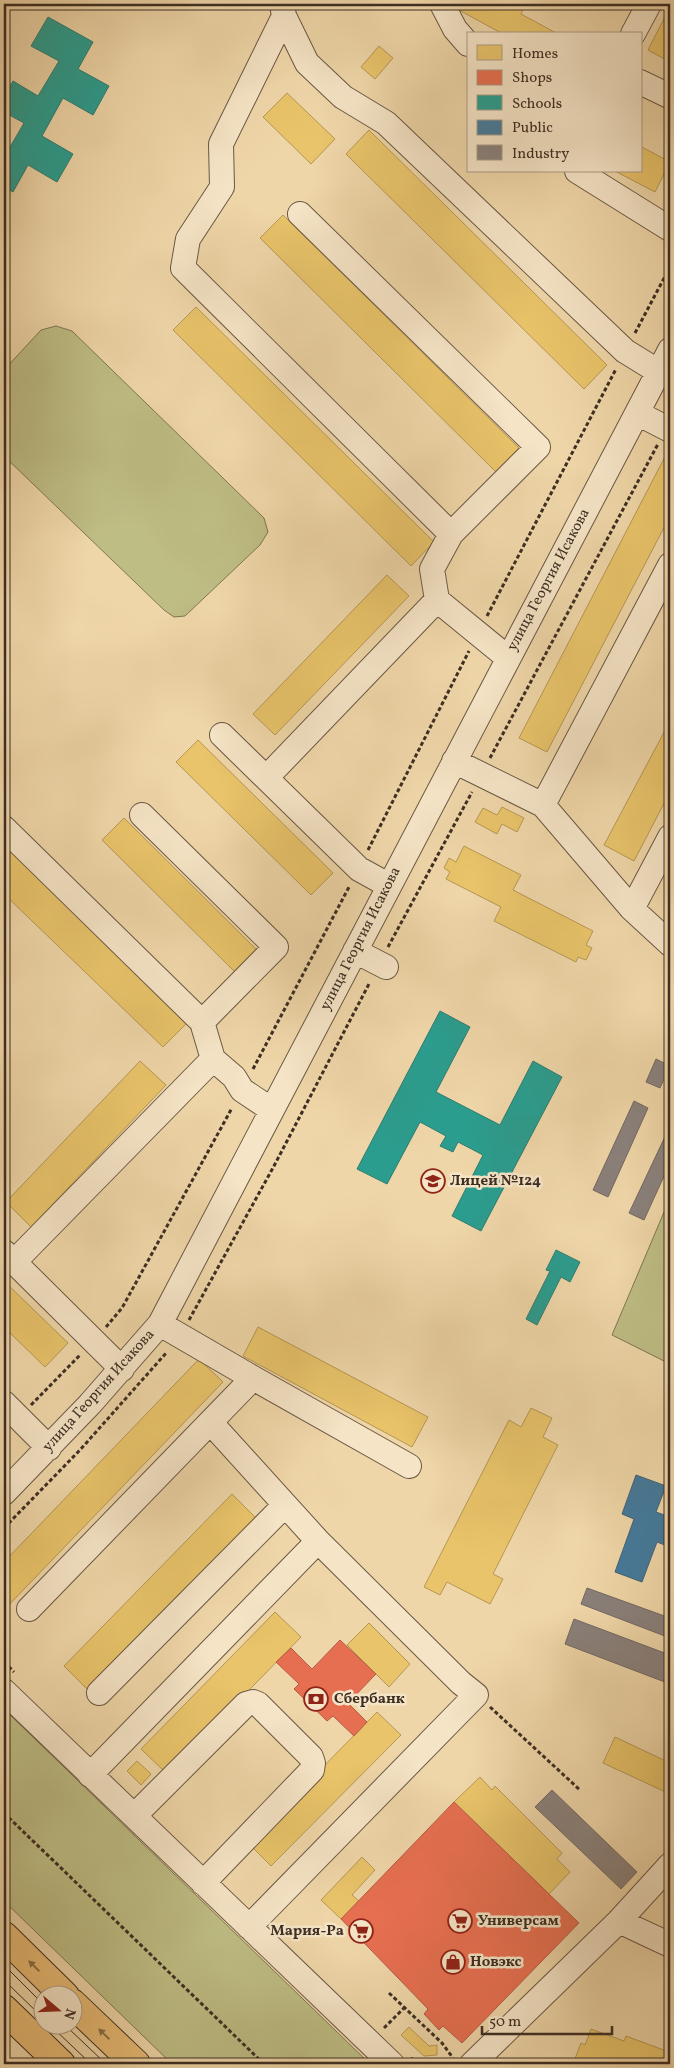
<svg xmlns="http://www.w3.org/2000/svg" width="674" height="2068" font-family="Vollkorn,serif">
<rect width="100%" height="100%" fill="#efd6a8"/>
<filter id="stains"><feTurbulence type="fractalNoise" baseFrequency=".004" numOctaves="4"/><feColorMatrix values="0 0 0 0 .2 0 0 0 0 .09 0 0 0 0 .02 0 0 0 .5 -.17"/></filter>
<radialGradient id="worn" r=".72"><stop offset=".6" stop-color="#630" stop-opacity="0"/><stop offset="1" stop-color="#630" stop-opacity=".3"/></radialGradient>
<path fill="#bebd84" stroke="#7e7654" d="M 56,326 L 72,331 L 264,518 L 268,532 L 260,545 L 185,616 L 174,617 L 164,610 L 4,456 L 4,370 L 41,330 Z
M 670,1198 L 670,1364 L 612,1335 Z
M 4,1709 L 370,2064 L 172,2064 L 4,1901 Z"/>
<path fill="#e9c46a" stroke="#b59755" d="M 460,4 L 520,4 L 525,6 L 521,14 L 558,34 L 503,34 L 457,9 Z
M 670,7 L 670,62 L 648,50 Z
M 379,46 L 393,58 L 375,79 L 361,67 Z
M 287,93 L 335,139 L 311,164 L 263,117 Z
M 369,130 L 607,365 L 584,389 L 346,154 Z
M 640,146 L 670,162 L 655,192 L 615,171 L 640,171 Z
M 283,215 L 521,450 L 498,474 L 260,238 Z
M 196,307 L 434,542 L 411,566 L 173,330 Z
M 670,447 L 670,516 L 547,752 L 519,738 Z
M 387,575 L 409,596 L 275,735 L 253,714 Z
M 670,721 L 670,792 L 634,861 L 604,845 Z
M 198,740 L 333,873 L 311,895 L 176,762 Z
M 502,807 L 524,818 L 517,832 L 502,824 L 497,834 L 475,822 L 483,808 L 497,815 Z
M 124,818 L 258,951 L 236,973 L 102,840 Z
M 4,844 L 188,1022 L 163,1047 L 4,894 Z
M 464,846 L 521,875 L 513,890 L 593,931 L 586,945 L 592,948 L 586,960 L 578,957 L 576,962 L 494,921 L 501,907 L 446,879 L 450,872 L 444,868 L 449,858 L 456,862 Z
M 140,1061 L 166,1085 L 31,1227 L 6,1202 Z
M 4,1281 L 68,1343 L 45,1367 L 4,1327 Z
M 258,1327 L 428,1417 L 412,1447 L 243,1356 Z
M 199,1359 L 223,1382 L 6,1608 L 4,1606 L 4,1562 Z
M 531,1408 L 552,1418 L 543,1437 L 558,1445 L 493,1574 L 503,1579 L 490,1604 L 447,1582 L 440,1595 L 424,1587 L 509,1420 L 521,1427 Z
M 232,1494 L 256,1518 L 88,1690 L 64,1666 Z
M 275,1612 L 301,1637 L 167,1774 L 141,1749 Z
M 369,1623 L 410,1664 L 389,1687 L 347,1645 Z
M 377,1712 L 401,1735 L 271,1866 L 248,1843 Z
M 615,1737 L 670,1763 L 670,1794 L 603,1763 Z
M 137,1761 L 151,1774 L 141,1785 L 127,1771 Z
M 480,1777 L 492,1790 L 495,1786 L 562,1853 L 557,1859 L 570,1872 L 549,1894 L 454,1802 Z
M 362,1857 L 375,1870 L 352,1895 L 359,1901 L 341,1919 L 321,1900 Z
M 409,2027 L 429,2046 L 437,2045 L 437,2055 L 424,2056 L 401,2035 Z
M 591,2029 L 624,2041 L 626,2036 L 669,2052 L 664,2064 L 573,2064 L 581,2043 L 585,2045 Z"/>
<path fill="#e76f51" stroke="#b45c44" d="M 340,1640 L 376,1674 L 348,1703 L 367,1722 L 354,1736 L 333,1716 L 327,1721 L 294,1689 L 299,1684 L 276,1662 L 291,1648 L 312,1669 Z
M 454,1802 L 579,1923 L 462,2043 L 443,2026 L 439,2030 L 424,2014 L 428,2009 L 341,1919 Z"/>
<path fill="#2a9d8f" stroke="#307c6f" d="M 48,17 L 93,42 L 78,69 L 109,86 L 93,115 L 63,98 L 42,136 L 73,154 L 57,182 L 28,165 L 13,192 L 4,187 L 4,152 L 6,154 L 24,123 L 4,112 L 4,97 L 13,81 L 38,96 L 59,61 L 31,46 Z
M 440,1011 L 470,1027 L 436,1092 L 500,1125 L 533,1061 L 562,1077 L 481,1231 L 452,1216 L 483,1155 L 458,1142 L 453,1152 L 440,1146 L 446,1136 L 420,1122 L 387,1184 L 357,1169 Z
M 556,1250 L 580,1262 L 570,1282 L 561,1277 L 537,1325 L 526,1319 L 550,1271 L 546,1270 Z"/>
<path fill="#457b9d" stroke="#436479" d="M 636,1475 L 666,1486 L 656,1512 L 670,1517 L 670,1547 L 657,1542 L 642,1582 L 615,1572 L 634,1519 L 622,1514 Z"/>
<path fill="#8a817c" stroke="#736862" d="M 656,1059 L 670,1066 L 660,1088 L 646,1082 Z
M 634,1101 L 648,1108 L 608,1197 L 593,1190 Z
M 670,1126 L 670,1163 L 644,1220 L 629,1213 Z
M 587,1588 L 670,1618 L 670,1638 L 581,1604 Z
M 574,1619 L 670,1655 L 670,1684 L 565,1644 Z
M 552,1790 L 637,1872 L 621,1889 L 535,1807 Z"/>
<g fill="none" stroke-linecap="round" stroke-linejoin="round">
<g stroke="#6a5845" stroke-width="26">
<path id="minor" d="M 282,4 L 284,16 L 221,144 L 222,187 L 188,239 L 183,268 L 451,534 L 538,447 L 300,214
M 442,4 L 455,29 L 468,44
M 284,16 L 307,63 L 343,97 L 386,123 L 625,351 L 659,372
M 633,34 L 649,4
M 640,82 L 669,96
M 577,171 L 670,229
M 637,413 L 670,430
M 437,600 L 508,658
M 222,735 L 266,778 L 437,600 L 432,569 L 451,534
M 454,761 L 543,805 L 632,909 L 670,944
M 266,778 L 359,869 L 388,885
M 543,805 L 670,565
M 142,815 L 276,947 L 202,1022
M 4,828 L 202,1022 L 213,1059
M 632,909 L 670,837
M 355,951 L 386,967
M 4,1252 L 122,1369
M 14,1262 L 213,1059 L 234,1077 L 242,1090 L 272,1110
M 253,1378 L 409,1466
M 4,1403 L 49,1448
M 211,1423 L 318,1541 L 461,1683 L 476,1695 L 249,1927
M 4,1493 L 90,1404 L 160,1324 L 670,350
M 29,1609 L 253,1378 L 160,1324
M 4,1691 L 392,2064
M 99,1693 L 284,1506
M 90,1775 L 318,1541
M 134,1816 L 246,1704 L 253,1702 L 258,1704 L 311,1757 L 313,1763 L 312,1770 L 203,1883
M 619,1921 L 670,1945
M 472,2064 L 619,1921 L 670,1865"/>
</g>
<g stroke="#3d2e24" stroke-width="30">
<path id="major" d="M 4,1936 L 65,1996
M 72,2003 L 136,2064
M 4,2009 L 61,2064"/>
</g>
<path stroke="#3d2e24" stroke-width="3" stroke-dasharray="4 2.5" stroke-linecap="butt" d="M 635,333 L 670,267
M 487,616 L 616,369
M 490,758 L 658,444
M 368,850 L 469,651
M 388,947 L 472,792
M 253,1069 L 349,887
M 189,1320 L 274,1166 L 370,982
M 106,1327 L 122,1308 L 232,1108
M 31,1405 L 81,1354
M 4,1528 L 80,1450 L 167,1352
M 4,1662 L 14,1672
M 490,1707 L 580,1790
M 4,1813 L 264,2064
M 389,1993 L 442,2043 L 453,2058
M 384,2028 L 404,2008
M 411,2058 L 418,2064"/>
<use href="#minor" stroke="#f5e4c6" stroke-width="24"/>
<use href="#major" stroke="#e8bb74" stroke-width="28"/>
<path stroke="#3d2e24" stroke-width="1" d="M 4,1965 L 42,2003
M 4,1980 L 42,2017
M 51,2026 L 91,2064
M 66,2026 L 106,2064"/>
</g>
<defs><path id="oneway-solid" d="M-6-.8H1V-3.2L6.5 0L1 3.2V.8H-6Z" transform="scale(1.25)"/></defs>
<g fill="#8a6d48">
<use href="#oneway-solid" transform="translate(34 1966) rotate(-136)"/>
<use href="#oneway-solid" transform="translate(104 2034) rotate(-136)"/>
</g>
<defs>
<g id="school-ring" transform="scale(1.25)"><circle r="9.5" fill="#f5e4c6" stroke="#8f2418" stroke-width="1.5"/><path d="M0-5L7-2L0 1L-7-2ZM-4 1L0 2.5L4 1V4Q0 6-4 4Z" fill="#8f2418"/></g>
<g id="bank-ring" transform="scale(1.25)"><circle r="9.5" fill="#f5e4c6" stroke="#8f2418" stroke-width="1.5"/><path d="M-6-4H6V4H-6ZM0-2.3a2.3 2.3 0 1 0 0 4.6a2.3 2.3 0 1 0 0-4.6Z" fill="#8f2418"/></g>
<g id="supermarket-ring" transform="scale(1.25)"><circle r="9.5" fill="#f5e4c6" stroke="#8f2418" stroke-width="1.5"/><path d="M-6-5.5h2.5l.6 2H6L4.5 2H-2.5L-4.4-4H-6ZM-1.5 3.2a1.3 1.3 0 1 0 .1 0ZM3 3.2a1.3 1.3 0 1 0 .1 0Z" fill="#8f2418"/></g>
<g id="shop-ring" transform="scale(1.25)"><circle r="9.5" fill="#f5e4c6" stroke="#8f2418" stroke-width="1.5"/><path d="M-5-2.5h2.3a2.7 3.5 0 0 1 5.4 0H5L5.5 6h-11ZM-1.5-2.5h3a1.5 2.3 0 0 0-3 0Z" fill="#8f2418"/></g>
</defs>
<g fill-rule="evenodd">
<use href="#school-ring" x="433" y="1181"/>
<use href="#bank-ring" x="316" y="1699"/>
<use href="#supermarket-ring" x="460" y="1921"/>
<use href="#supermarket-ring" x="361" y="1931"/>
<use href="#shop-ring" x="453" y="1962"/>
</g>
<g text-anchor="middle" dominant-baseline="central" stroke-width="5" stroke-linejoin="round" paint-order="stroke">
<g font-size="15" fill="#3d2e24" stroke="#f5e4c6">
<text transform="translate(549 580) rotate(-62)">улица Георгия Исакова</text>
<text transform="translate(361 939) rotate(-63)">улица Георгия Исакова</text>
<text transform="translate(99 1391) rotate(-48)">улица Георгия Исакова</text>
</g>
<g font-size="15" font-weight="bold" fill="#3d2e24" stroke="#f5e4c6" text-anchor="start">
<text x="450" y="1181">Лицей №124</text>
<text x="334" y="1699">Сбербанк</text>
<text x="478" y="1921">Универсам</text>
<text x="344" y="1931" text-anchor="end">Мария-Ра</text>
<text x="470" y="1962">Новэкс</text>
</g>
</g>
<rect width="674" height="2068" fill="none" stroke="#efd6a8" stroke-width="20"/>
<rect x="5" y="5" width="664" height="2058" fill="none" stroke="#3d2e24" stroke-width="2.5"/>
<rect x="10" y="10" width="654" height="2048" fill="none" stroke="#3d2e24"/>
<rect x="467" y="32" width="175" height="140" fill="#f5e4c6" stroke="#ab9b85"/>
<rect x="477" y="45" width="25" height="15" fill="#e9c46a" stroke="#ab9b85"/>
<text x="512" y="58" font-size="15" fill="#3d2e24">Homes</text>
<rect x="477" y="70" width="25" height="15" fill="#e76f51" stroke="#ab9b85"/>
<text x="512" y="82" font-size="15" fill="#3d2e24">Shops</text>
<rect x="477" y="95" width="25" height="15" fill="#2a9d8f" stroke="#ab9b85"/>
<text x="512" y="108" font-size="15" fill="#3d2e24">Schools</text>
<rect x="477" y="120" width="25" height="15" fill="#457b9d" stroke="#ab9b85"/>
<text x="512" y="132" font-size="15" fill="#3d2e24">Public</text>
<rect x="477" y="145" width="25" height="15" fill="#8a817c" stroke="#ab9b85"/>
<text x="512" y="158" font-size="15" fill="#3d2e24">Industry</text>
<g transform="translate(58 2010) rotate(109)"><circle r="24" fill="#f5e4c6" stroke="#ab9b85"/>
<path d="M0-4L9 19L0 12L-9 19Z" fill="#8f2418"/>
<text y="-8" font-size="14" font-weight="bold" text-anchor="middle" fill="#3d2e24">N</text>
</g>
<path d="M482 2026v8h130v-8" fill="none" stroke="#3d2e24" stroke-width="2.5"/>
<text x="489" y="2026" font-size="15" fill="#3d2e24" stroke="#f5e4c6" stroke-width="4" paint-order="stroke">50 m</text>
<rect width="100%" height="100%" filter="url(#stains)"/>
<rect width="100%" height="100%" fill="url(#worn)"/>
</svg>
